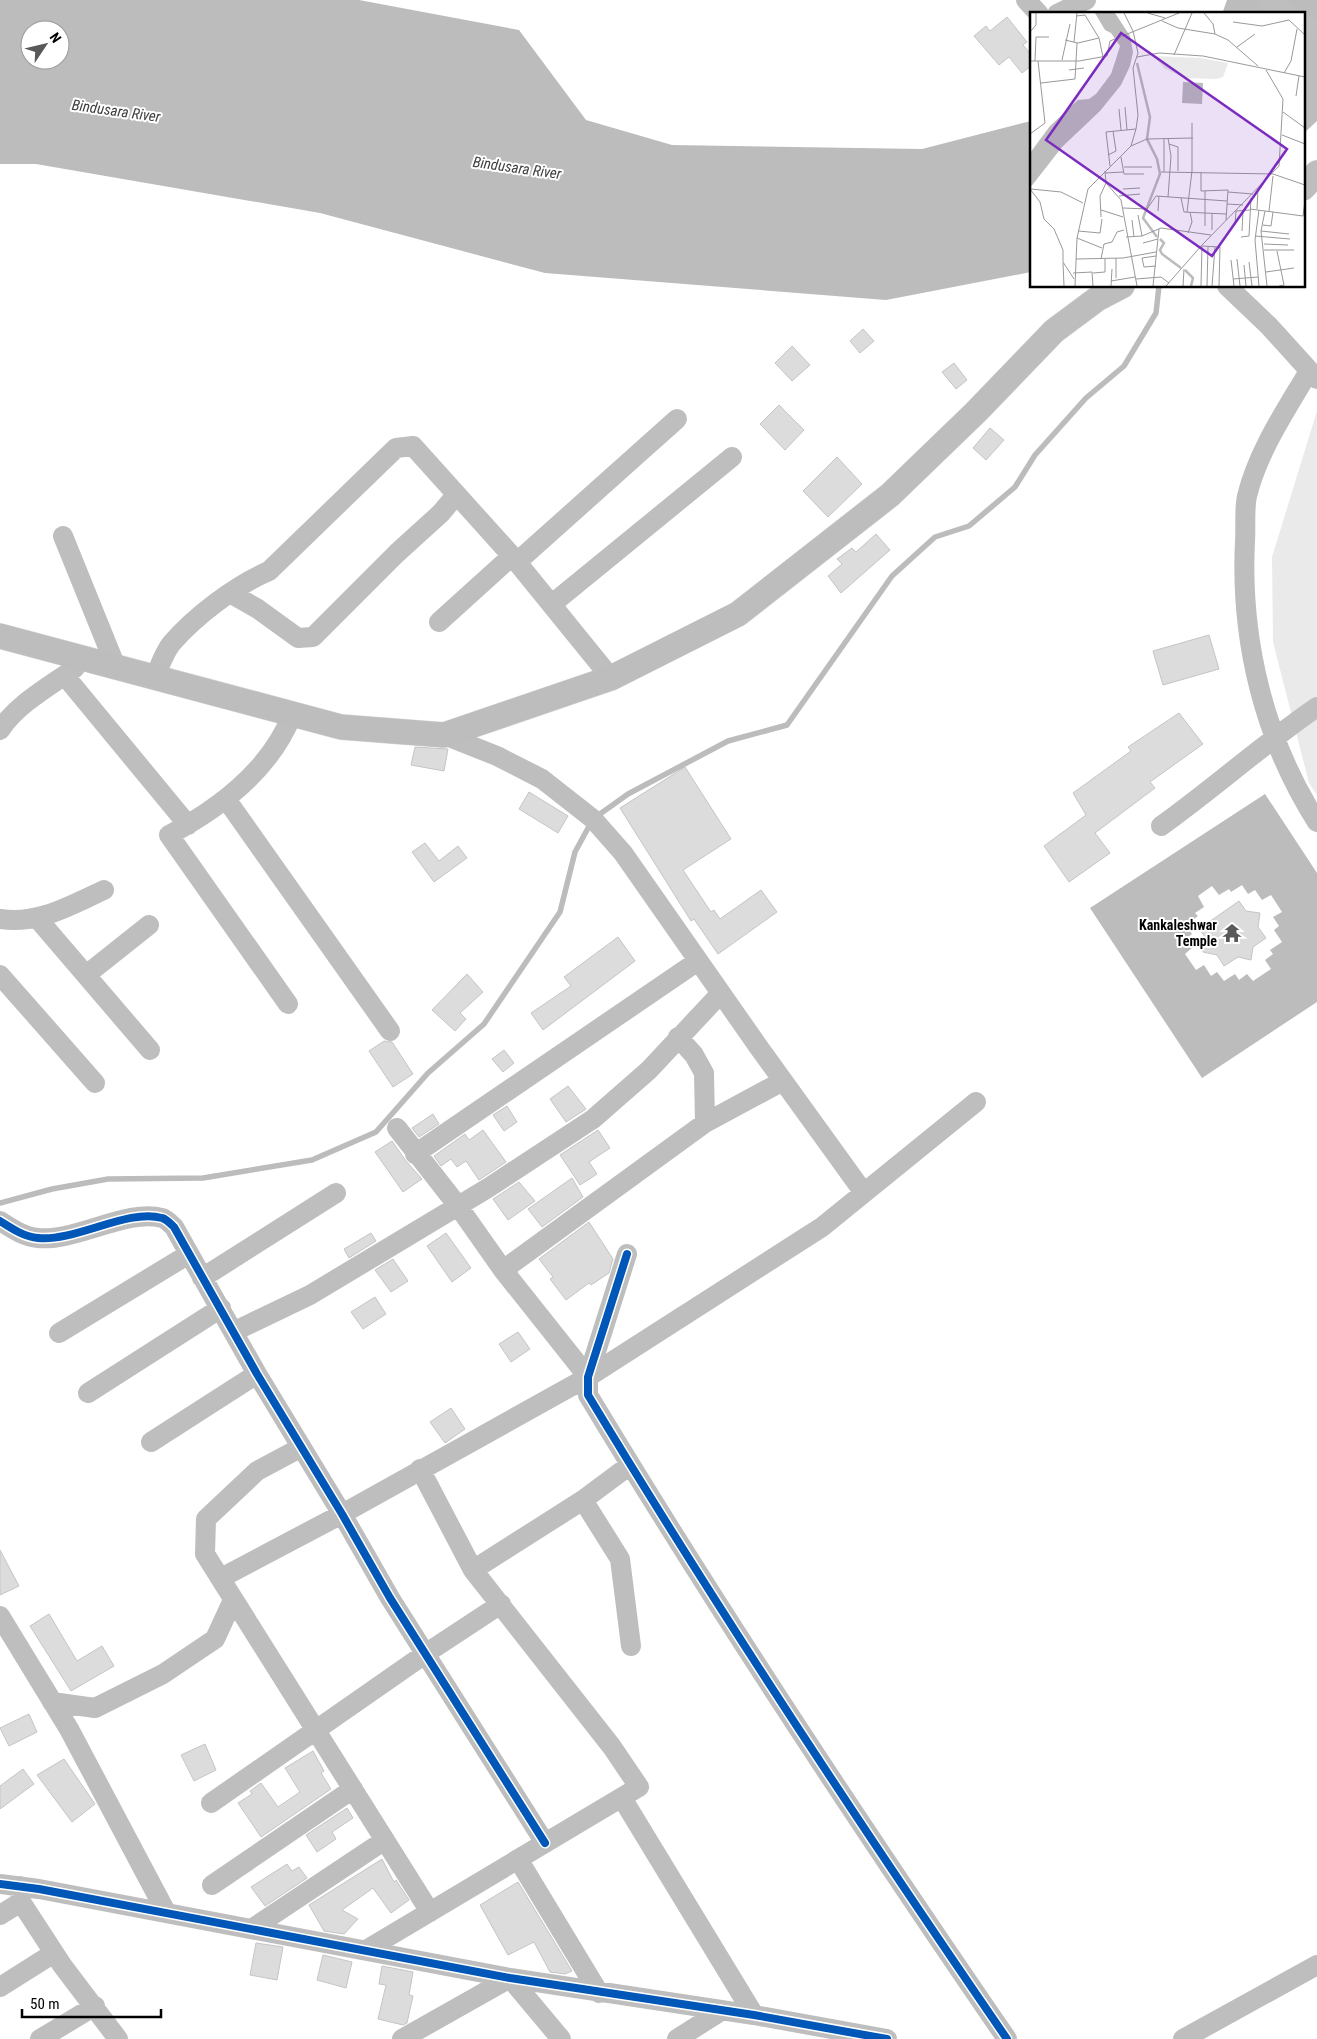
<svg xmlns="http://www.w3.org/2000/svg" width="1317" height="2039" font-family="'Roboto Condensed',sans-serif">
<rect width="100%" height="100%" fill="#fff"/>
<path fill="#eaeaea" d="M 1317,411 L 1317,795 L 1309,783 L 1273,642 L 1272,557 Z"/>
<path fill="#bcbcbc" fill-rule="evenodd" d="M 0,0 L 359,0 L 519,30 L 586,120 L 672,145 L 922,149 L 1031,121 L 1031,272 L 886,300 L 545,273 L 320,213 L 36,164 L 0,164 ZM 30,30 L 60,30 L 60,60 L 30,60 Z
M 1227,0 L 1317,0 L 1317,121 L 1303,134 L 1303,14 L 1222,14 Z
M 1265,794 L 1317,873 L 1317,1002 L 1202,1078 L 1090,908 ZM 1242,885 L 1248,894 L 1255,890 L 1262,900 L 1271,895 L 1282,912 L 1273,917 L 1279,926 L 1274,930 L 1282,942 L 1270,950 L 1273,954 L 1265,960 L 1271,969 L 1253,981 L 1247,974 L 1239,980 L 1235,974 L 1224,981 L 1217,972 L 1211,976 L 1204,965 L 1196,970 L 1185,954 L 1193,947 L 1187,938 L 1192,934 L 1186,925 L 1198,916 L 1195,913 L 1204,907 L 1198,896 L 1212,886 L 1219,895 L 1229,889 L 1231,892 Z"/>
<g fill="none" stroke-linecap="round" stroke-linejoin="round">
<path stroke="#bcbcbc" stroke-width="5.5" d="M 0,1203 L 52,1189 L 108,1179 L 203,1178 L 312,1160 L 376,1132 L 428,1073 L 484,1024 L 560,912 L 575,852 L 593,819 L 628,794 L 728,741 L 787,725 L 892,576 L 935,537 L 969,526 L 1015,487 L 1035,455 L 1086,398 L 1124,366 L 1156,313 L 1159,286"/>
</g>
<path fill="#dcdcdc" stroke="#c5c5c5" d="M 1007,17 L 1027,42 L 1023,45 L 1031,54 L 1031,66 L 1022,73 L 1009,57 L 999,65 L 974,36 L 986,26 L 990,31 Z
M 863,329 L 874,341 L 860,353 L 850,341 Z
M 792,346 L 810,365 L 792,381 L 775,363 Z
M 954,363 L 967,380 L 956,389 L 942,372 Z
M 779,405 L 804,430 L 785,450 L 760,424 Z
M 990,428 L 1004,440 L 986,460 L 973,448 Z
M 837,457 L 862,484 L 828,517 L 803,491 Z
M 876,534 L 890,550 L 841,593 L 828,576 L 842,564 L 837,559 L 852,548 L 856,552 Z
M 1209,635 L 1219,669 L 1163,685 L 1153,651 Z
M 1179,713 L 1203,744 L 1150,782 L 1155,788 L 1095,833 L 1110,853 L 1069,882 L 1044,846 L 1086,815 L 1073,793 L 1131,751 L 1128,747 Z
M 415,747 L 448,749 L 444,771 L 411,765 Z
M 685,767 L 731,839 L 683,870 L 711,912 L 714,910 L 720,919 L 761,890 L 777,912 L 718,954 L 694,919 L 691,921 L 620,808 Z
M 529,792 L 568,816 L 558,833 L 519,809 Z
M 425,843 L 439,861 L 458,846 L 467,858 L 434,882 L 412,852 Z
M 1239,901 L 1246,911 L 1260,913 L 1258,927 L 1266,938 L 1253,947 L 1251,960 L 1238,957 L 1224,966 L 1217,955 L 1203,952 L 1206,938 L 1199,929 Z
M 618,937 L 635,961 L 543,1030 L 531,1013 L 571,986 L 564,977 Z
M 467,974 L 483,992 L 460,1013 L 466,1019 L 455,1031 L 432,1010 Z
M 384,1041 L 392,1042 L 413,1074 L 393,1087 L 369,1051 Z
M 504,1050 L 514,1063 L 503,1072 L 492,1059 Z
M 568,1086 L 586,1109 L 566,1122 L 550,1099 Z
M 507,1106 L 517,1122 L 504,1131 L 493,1115 Z
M 433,1114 L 439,1124 L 419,1137 L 412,1128 Z
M 483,1130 L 506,1162 L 479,1180 L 466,1161 L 457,1167 L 451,1159 L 441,1166 L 434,1156 L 465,1134 L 469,1140 Z
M 598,1130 L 610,1148 L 589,1162 L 597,1174 L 580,1185 L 560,1155 Z
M 392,1141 L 406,1161 L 422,1179 L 403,1192 L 375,1152 Z
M 572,1178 L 583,1197 L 542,1227 L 528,1209 Z
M 519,1182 L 535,1201 L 508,1220 L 493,1199 Z
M 589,1222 L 613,1259 L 609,1273 L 591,1285 L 589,1283 L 566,1300 L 550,1279 L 553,1277 L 539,1259 Z
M 371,1233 L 376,1241 L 349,1258 L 344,1249 Z
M 446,1233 L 471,1268 L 452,1282 L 427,1246 Z
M 393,1259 L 408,1281 L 391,1292 L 375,1270 Z
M 375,1297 L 386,1314 L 363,1329 L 351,1312 Z
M 518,1332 L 530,1349 L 511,1362 L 499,1344 Z
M 451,1408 L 465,1429 L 445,1443 L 430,1422 Z
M 0,1550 L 19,1586 L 0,1595 Z
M 49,1614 L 77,1661 L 102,1646 L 114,1666 L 71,1691 L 30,1626 Z
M 29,1714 L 37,1732 L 9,1746 L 0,1728 Z
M 205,1744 L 216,1770 L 194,1781 L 181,1755 Z
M 313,1751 L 324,1771 L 321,1773 L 331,1789 L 261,1837 L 238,1803 L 252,1794 L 250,1791 L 261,1783 L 278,1807 L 300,1792 L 285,1768 Z
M 64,1759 L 95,1804 L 72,1822 L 37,1775 Z
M 23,1769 L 34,1784 L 0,1809 L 0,1786 Z
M 347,1808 L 353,1818 L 332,1832 L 336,1839 L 317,1852 L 306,1835 Z
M 382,1859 L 394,1882 L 396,1880 L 409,1900 L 391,1913 L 373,1888 L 342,1910 L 358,1919 L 344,1934 L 324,1931 L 309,1905 Z
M 287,1864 L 292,1871 L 299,1867 L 307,1878 L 265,1906 L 251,1887 Z
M 518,1882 L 572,1971 L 565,1974 L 550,1972 L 534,1942 L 508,1955 L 480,1905 Z
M 256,1943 L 283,1947 L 277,1980 L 250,1975 Z
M 323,1955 L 352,1962 L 346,1988 L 317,1980 Z
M 382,1966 L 413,1972 L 409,1995 L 413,1996 L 407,2023 L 403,2025 L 378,2019 L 386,1985 L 379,1984 Z"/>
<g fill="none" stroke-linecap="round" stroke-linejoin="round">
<g stroke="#dbdbdb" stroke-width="26">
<path id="major" d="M 1303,188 L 1317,173
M 0,636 L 341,727 L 444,735 L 611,678 L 738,614 L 890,495 L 976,412 L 1054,331 L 1097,299 L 1122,286"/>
</g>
<path stroke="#bebebe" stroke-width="20" d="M 1026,0 L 1039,14
M 1266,0 L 1288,14
M 1057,14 L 1086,0
M 1303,24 L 1317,32
M 1227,286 L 1269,326 L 1317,379
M 1309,371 C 1286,410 1258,451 1247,496 C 1244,510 1246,527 1245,541 C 1240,640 1264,739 1317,822
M 63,536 L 116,667
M 517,562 L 677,419
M 230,593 L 258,609 L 298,638 L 313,637 L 397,553 L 441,513 L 456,495
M 552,604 L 732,457
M 439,622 L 512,556
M 65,676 L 188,825
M 154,679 C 159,668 164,653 171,644 C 195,616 236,585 269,571 L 396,448 L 413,446 L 512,556 L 611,678
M 0,730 C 17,704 50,686 75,668
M 444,735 L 497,756 L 542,779 L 593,819 L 623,853 L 760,1049 L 864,1193
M 226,799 L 390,1031
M 1161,826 C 1214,788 1263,744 1317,707
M 37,918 L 150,1050
M 0,919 C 38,925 71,905 104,890
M 0,975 L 95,1083
M 86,975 L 149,925
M 288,1004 L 169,835 C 220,808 270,770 292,715
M 705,1123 L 783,1081
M 397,1128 L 458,1206 L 503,1270 L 588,1377
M 415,1154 L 698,961
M 0,1221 C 11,1228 24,1237 38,1238 C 75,1242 128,1208 162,1218 C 166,1219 171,1224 174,1227 L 257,1374 L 342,1514 L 390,1598 L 545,1843
M 627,1254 L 588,1377 L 588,1395 C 720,1614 862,1828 1007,2039
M 503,1270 L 705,1123 L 704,1073 L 694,1055 L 678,1037
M 202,1278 L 336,1193
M 233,1332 L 310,1295 L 488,1188 L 593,1119 L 649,1070 L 721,993
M 59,1333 L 189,1254
M 88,1393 L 221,1308
M 151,1442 L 257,1374
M 300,1448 L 257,1471 L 206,1519 L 205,1554 L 430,1912
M 420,1469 L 473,1570
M 583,1500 L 620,1559 L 631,1646
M 221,1578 L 342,1514 L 588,1377 L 822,1227 L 976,1102
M 0,1616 L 69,1729 L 166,1912
M 52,1702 L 95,1708 L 163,1674 L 215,1639 L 233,1600
M 622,1798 L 754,2015
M 211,1803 L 425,1654 L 501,1604
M 518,1859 L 599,1993
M 0,1884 L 39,1889 L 510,1978 L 754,2015 L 887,2039
M 212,1885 L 353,1789
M 20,1886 L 21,1902 L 62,1965 L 118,2039
M 0,1915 L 21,1902
M 253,1928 L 385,1840
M 366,1950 L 639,1787 L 612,1747 L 473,1570 L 583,1500 L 630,1465
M 0,1987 L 54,1953
M 40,2039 L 95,2006
M 402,2039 L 510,1978 L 561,2039
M 677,2039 L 721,2011
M 1183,2039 L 1317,1965"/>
<use href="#major" stroke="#bdbdbd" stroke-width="25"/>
<g stroke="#fff" stroke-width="11">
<path id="cycleway" d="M 0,1221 C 11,1228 24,1237 38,1238 C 75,1242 128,1208 162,1218 C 166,1219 171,1224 174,1227 L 257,1374 L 342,1514 L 390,1598 L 545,1843
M 627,1254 L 588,1377 L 588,1395 C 720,1614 862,1828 1007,2039
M 0,1884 L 39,1889 L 510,1978 L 754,2015 L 887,2039"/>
</g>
<use href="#cycleway" stroke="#0057b8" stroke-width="8"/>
</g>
<defs>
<g id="temple-bare" transform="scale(1.5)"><path d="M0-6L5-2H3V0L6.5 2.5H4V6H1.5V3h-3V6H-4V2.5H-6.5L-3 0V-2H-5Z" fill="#595959" stroke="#fff" stroke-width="2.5" paint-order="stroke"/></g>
</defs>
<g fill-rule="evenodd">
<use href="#temple-bare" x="1232" y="933"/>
</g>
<g text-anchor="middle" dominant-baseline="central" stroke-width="4" stroke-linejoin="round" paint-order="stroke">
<g font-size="14" font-weight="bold" fill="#000" stroke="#fff" text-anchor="end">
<text x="1217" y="925">Kankaleshwar<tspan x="1217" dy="16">Temple</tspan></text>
</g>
<g font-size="15" font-style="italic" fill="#404040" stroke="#fff">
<text transform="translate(116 111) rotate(8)">Bindusara River</text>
<text transform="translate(517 168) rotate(8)">Bindusara River</text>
</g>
</g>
<g transform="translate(1030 12)">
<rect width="275" height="275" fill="#fff"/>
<path d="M 124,44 L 171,46 L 198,51 L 193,65 L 186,67 L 155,66 L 134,56 Z" fill="#eaeaea"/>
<path d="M 65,1 L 85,1 L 100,24 L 103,40 L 100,54 L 91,73 L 70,99 L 32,135 L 0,176 L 0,141 L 20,114 L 48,88 L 59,87 L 66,82 L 81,62 L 86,47 L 90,34 L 81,21 L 75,18 ZM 153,70 L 173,71 L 172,92 L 152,91 Z" fill="#bcbcbc"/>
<path fill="none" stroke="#bcbcbc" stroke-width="2.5" d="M 107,51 L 120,105 L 117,127 L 127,147 L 130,162 L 113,206 L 127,225M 130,227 L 134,231 L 130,238 L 132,242 L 151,256M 155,258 L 163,266 L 161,274"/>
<path fill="none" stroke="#999" stroke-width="1" d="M 118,1 L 135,6M 46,4 L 55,3 L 69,26M 132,9 L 148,16 L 185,22 L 183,12 L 174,1M 203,10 L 232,14 L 259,8 L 275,23M 0,20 L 6,13 L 6,1M 185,22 L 198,28 L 228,54M 35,28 L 48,31 L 69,26 L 73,45M 44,30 L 47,1M 207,35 L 225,22M 144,43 L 162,1M 107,45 L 129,41 L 173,44 L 275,65M 32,48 L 40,12M 0,49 L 49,49 L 77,44 L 80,29 L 149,1M 5,49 L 6,25 L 19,25M 39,58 L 54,56M 254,61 L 261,49 L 267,17M 11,71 L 45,67 L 47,31M 266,84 L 269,64M 95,95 L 97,118M 89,97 L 91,118M 253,100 L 275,116M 0,122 L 15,111 L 8,49M 252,123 L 275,132M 139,132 L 148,135 L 148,159M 101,134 L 117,127 L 163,126M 78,143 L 86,139 L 83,119M 91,145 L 94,162 L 114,162M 80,154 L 76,120 L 106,117M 94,155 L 122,155M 75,159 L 76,171 L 91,188 L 107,274M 131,160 L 243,162 L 275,173M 134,160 L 134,127M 171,160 L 171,179 L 198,178 L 196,208M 75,161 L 93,160M 0,177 L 10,190 L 14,207 L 24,217 L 33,238 L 33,250 L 44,267M 1,177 L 31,180 L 53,191M 93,177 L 110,176M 198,180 L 223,182M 89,184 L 110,182M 138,185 L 141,144 L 138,126M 151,186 L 154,200 L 196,202M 197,192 L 213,193M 93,196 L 117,197 L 126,184 L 197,189M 220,197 L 273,204 L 275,189M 227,197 L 228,177M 71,198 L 93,205M 229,198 L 225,228 L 229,274M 128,199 L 129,184M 235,199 L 231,219 L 237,274M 239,199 L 243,164M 157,200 L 162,159 L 162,111M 108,203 L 112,224M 71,205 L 70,184 L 76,171M 102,208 L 104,225M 205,213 L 206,199 L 220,198M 233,213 L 241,214 L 243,200M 175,214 L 175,179M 182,218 L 182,201M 48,219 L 70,221 L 72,207M 212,219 L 213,199M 231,219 L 259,222M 158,221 L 162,210 L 160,200M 225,224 L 260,227M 96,225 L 112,224 L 131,216 L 181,223M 211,225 L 219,224 L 221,186M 47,226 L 72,236M 113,231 L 128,227M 234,232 L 258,233M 171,234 L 190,235 L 189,274M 234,238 L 264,238M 247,239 L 254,273 L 249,274M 86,246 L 86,266M 46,247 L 93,246 L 126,240M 71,247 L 74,232 L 82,230 L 87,220 L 94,218M 207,247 L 210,274M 201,248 L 204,274M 219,250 L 222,274M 33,251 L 34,274M 214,253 L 216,274M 126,254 L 114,255 L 112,246 L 126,244M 236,260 L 264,256M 43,261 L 62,260 L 63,274M 63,261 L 75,260 L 75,247M 106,267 L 131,265 L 139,271M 203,267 L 228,265M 81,269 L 105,265M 45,274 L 47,226 L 58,177 L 101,134 L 106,117 L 108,103 L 103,56 L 108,41 L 103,19 L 94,1M 81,274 L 82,257M 123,274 L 129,217M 136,274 L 172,233 L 249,154 L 253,87 L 236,58M 153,274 L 154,257M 171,274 L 172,235M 177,274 L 178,235M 182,274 L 185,235"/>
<path fill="#7b2cbf" fill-opacity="0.15" stroke="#7b2cbf" stroke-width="2.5" d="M 91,21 L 257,137 L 182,244 L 16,128 Z"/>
<rect width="275" height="275" fill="none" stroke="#000" stroke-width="2.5"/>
</g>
<g transform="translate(45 45) rotate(55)"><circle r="24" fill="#ffffff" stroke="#999999"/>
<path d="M0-4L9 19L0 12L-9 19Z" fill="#595959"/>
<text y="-8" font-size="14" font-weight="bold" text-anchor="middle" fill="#000000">N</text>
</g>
<path d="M22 2009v8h139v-8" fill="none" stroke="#000000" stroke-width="2.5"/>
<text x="30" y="2009" font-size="15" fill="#000000" stroke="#ffffff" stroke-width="4" paint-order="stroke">50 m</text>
</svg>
